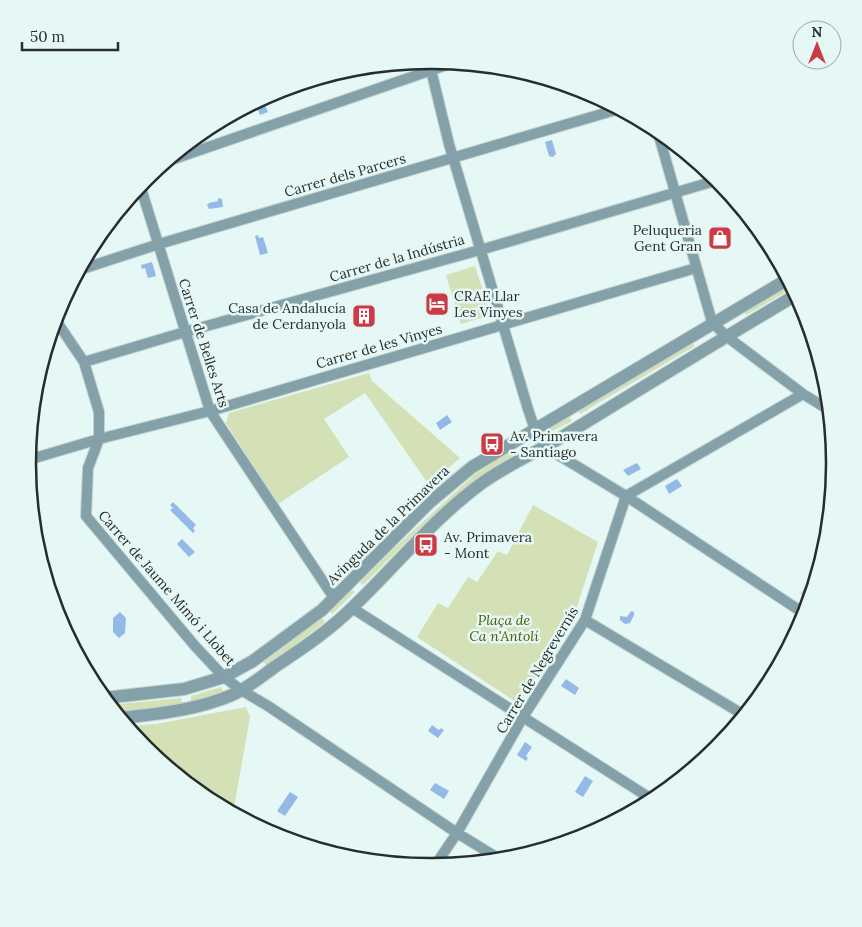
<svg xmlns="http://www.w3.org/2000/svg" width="862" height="927" font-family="Lora,serif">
<rect width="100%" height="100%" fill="#e5f8f5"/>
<path fill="#d4e0b5" d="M 475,266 L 491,315 L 461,324 L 446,275 Z
M 791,285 L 793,288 L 746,315 L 745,311 Z
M 691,342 L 695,346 L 580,414 L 577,410 Z
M 369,373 L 372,381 L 460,458 L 429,485 L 365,393 L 324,419 L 349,457 L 278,504 L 226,423 L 229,413 Z
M 569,417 L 572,421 L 553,431 L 550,430 L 550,427 Z
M 510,450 L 514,455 C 459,485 408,541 363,585 L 360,582 L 391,551 L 476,473 Z
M 533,505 L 598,542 L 573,619 L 519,704 L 417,637 L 438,603 L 448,608 L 468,577 L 477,582 L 498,551 L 507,555 Z
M 816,568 L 818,570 L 809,601 L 800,594 Z
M 351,589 L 355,592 L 332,614 L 330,611 Z
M 322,618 L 325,622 L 267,666 L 264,662 Z
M 221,687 L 223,690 L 223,692 L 210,698 L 191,702 L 191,696 Z
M 181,698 L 182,706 L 116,713 L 110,705 Z
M 246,707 L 250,717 L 233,813 C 193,791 156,761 127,726 L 156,724 Z"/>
<path fill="#94b9e6" d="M 266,96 L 267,100 L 264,102 L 268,112 L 260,115 L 255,102 Z
M 552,140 L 556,154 L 553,157 L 549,156 L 545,142 Z
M 218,198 L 222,199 L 223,207 L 209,209 L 207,205 L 209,203 L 218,201 Z
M 258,235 L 259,238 L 263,237 L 268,253 L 260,255 L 255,236 Z
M 152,262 L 156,276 L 148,278 L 145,268 L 142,269 L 141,265 Z
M 447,415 L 452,422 L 440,430 L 436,423 Z
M 637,463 L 641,469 L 628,476 L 623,470 Z
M 677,479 L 682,486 L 669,494 L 665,486 Z
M 173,502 L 196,525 L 193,528 L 195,531 L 193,533 L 170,510 L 173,508 L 170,505 Z
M 182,539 L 195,552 L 189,557 L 177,544 Z
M 631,611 L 634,612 L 634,615 L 630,623 L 625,624 L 620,620 L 620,616 L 627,617 Z
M 120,612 L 126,618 L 125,633 L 119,638 L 113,632 L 113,618 Z
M 566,679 L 579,688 L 575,695 L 561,686 Z
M 432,725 L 439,730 L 441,728 L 444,730 L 438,738 L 428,731 Z
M 525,742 L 532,747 L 526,756 L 528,758 L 526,761 L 517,755 Z
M 585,776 L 593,781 L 583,797 L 575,792 Z
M 435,783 L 449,791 L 444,799 L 430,790 Z
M 290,792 L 298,797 L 285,816 L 277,811 Z"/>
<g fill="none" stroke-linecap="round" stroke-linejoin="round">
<g stroke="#c3d3d1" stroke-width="12">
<path id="minor" d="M 427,60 L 431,70 L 449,144 L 528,409 L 535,430 L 545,447 L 626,496 L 805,614
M 657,129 L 712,322 L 726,336 L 803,394 L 829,410
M 165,162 L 455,62
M 140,185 L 210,411 L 334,598
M 79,270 L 159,244 L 619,109
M 55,319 L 84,362 L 99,412 L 99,439 L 88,468 L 86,516 L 195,646 L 224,677 L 241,690 L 268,706 L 457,833 L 501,860
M 84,362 L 185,332 L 494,246 L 718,180
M 28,460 L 99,439 L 210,411 L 696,268
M 352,608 L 653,800
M 585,620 L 744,715
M 434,867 L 457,833 L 523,717 L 585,620 L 626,496 L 803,394"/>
</g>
<g stroke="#c3d3d1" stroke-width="14">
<path id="tertiary" d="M 104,698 L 184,689 L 224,677 L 253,661 L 322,610 L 430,502 L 472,467 L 788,279
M 121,718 C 158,714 197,710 232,695 C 248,688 262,676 276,666 C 303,648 330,630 353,607 C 396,566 434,518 482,483 C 510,463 542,450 570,432 C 645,386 720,340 796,295"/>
</g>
<use href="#minor" stroke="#84a1aa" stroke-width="10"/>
<use href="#tertiary" stroke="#84a1aa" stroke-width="12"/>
</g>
<defs>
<g id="shop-square" transform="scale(1.25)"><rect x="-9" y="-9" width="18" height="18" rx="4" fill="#cb3b45" stroke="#e5f8f5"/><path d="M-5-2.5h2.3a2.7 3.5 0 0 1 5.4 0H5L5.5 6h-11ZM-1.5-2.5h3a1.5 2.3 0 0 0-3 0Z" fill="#fff"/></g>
<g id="hotel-square" transform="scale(1.25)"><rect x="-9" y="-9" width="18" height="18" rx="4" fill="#cb3b45" stroke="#e5f8f5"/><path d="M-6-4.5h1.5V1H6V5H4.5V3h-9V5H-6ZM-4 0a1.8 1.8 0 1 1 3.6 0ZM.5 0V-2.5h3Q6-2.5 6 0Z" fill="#fff"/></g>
<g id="building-square" transform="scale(1.25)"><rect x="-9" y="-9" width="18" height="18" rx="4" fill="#cb3b45" stroke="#e5f8f5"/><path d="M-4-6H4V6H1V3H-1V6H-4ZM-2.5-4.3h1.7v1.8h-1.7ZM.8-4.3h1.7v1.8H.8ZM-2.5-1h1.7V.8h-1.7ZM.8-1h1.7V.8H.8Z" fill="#fff"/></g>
<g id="bus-square" transform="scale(1.25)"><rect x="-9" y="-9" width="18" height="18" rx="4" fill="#cb3b45" stroke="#e5f8f5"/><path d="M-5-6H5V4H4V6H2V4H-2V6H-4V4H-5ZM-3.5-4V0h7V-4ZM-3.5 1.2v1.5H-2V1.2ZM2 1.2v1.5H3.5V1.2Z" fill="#fff"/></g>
</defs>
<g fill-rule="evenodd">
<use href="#shop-square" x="720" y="238"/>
<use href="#hotel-square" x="437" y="304"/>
<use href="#building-square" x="364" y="316"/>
<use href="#bus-square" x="492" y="444"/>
<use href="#bus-square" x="426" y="545"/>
</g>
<g text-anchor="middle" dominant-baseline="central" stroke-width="5" stroke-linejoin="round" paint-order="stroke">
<g font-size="14" fill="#262d2c" stroke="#e5f8f5">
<text transform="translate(345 175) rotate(-16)">Carrer dels Parcers</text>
<text transform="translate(397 258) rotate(-16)">Carrer de la Indústria</text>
<text transform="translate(204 343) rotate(72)">Carrer de Belles Arts</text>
<text transform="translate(379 346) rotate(-16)">Carrer de les Vinyes</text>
<text transform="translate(388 525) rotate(-44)">Avinguda de la Primavera</text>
<text transform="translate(167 588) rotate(49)">Carrer de Jaume Mimó i Llobet</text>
<text transform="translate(537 670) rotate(-59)">Carrer de Negrevernís</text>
</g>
<g font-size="14" fill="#262d2c" stroke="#e5f8f5" text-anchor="start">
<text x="702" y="230" text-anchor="end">Peluqueria<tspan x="702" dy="16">Gent Gran</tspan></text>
<text x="454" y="296">CRAE Llar<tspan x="454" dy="16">Les Vinyes</tspan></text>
<text x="346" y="308" text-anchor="end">Casa de Andalucía<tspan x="346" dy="16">de Cerdanyola</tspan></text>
<text x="510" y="436">Av. Primavera<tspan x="510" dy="16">- Santiago</tspan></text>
<text x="444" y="537">Av. Primavera<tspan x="444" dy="16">- Mont</tspan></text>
</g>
<g font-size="14" font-style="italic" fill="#4b5b00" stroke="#e5f8f5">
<text x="504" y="620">Plaça de<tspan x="504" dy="16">Ca n'Antolí</tspan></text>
</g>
</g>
<path d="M0 0H862V927H0ZM430 69H432A394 394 0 0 1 826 463V464A394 394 0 0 1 432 858H430A394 394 0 0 1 36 464V463A394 394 0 0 1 430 69Z" fill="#e5f8f5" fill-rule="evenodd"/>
<path fill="none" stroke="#262d2c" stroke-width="2.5" d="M430 69H432A394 394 0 0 1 826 463V464A394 394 0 0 1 432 858H430A394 394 0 0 1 36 464V463A394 394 0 0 1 430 69Z"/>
<g transform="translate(817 45)"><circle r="24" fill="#e5f8f5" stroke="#99a7a5"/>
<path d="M0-4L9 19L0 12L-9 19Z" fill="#cb3b45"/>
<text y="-8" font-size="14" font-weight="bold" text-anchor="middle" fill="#262d2c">N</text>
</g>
<path d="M22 42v8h96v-8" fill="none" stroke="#262d2c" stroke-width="2.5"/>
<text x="30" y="42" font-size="15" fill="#262d2c" stroke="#e5f8f5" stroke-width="4" paint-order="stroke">50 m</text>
</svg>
